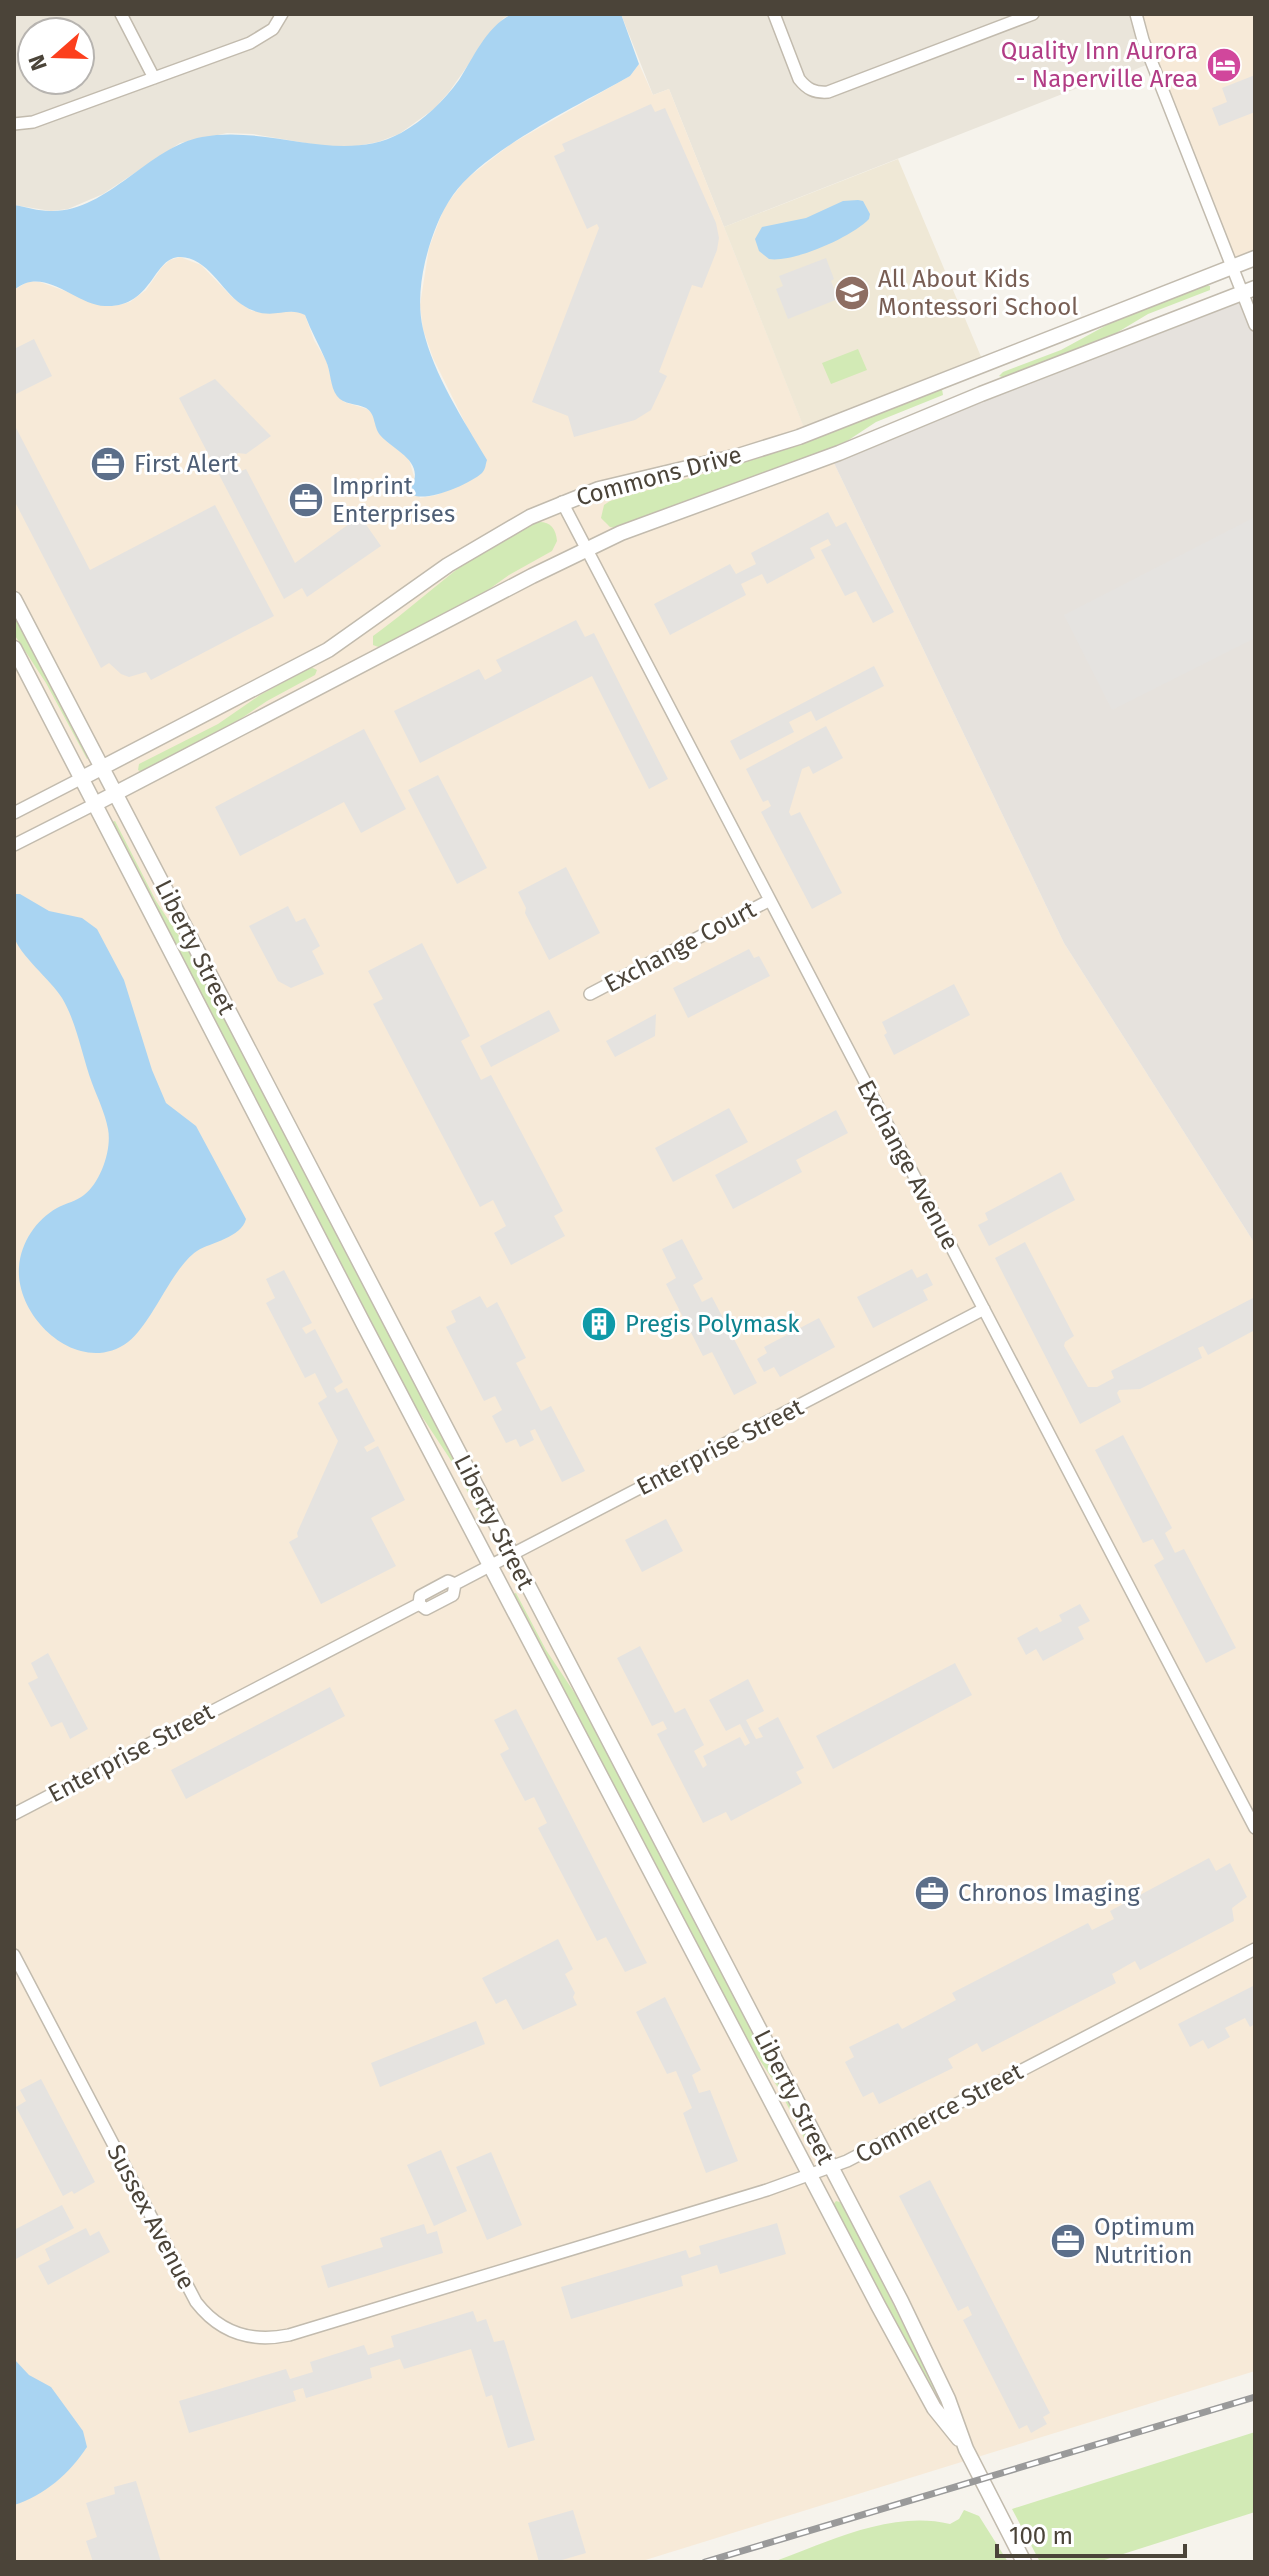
<svg xmlns="http://www.w3.org/2000/svg" width="1269" height="2576" font-family="'Fira Sans',sans-serif">
<rect width="100%" height="100%" fill="#f6f3ec"/>
<path fill="#eae5da" fill-rule="evenodd" d="M 14,14 L 512,14 L 504,18 L 492,31 L 449,92 L 434,109 L 399,134 L 378,142 L 351,147 L 329,147 L 253,134 L 227,133 L 180,143 L 103,194 L 68,209 L 51,211 L 14,205 ZM 32,32 L 80,32 L 80,80 L 32,80 Z
M 621,14 L 1137,14 L 1151,63 L 1124,74 L 1103,78 L 724,227 L 669,89 L 653,95 Z"/>
<path fill="#f7ead8" d="M 1137,14 L 1255,14 L 1255,251 L 1228,261 Z
M 639,64 L 653,95 L 669,89 L 811,445 L 834,463 L 1064,943 L 1255,1244 L 1255,2371 L 639,2562 L 14,2562 L 14,290 L 29,281 L 40,282 L 107,306 L 119,305 L 130,302 L 146,290 L 162,267 L 170,260 L 180,257 L 201,265 L 233,298 L 252,311 L 300,312 L 305,315 L 314,340 L 327,362 L 333,386 L 344,402 L 367,409 L 373,414 L 379,433 L 409,459 L 420,498 L 437,495 L 481,473 L 471,435 L 433,358 L 423,329 L 420,305 L 429,248 L 444,208 L 465,180 L 511,144 L 630,76 Z"/>
<path fill="#e6e2dd" d="M 1244,301 L 1255,330 L 1255,1244 L 1064,943 L 834,463 L 949,415 Z"/>
<path fill="#efe8d6" d="M 898,159 L 982,359 L 804,428 L 724,227 Z"/>
<path fill="#d2eab5" d="M 1207,285 L 1210,286 L 1210,290 L 1148,314 L 1113,335 L 1005,378 L 999,376 L 1003,372 L 1061,350 L 1116,320 Z
M 858,349 L 867,370 L 831,384 L 822,363 Z
M 942,389 L 943,395 L 876,422 L 838,447 L 616,528 L 610,527 L 601,518 L 604,505 L 610,501 L 762,457 Z
M 537,522 C 550,521 556,528 557,541 L 552,551 L 509,575 L 474,600 L 381,648 L 373,645 L 373,636 C 427,598 474,546 537,522 Z
M 14,614 L 89,757 L 87,759 L 46,683 L 14,634 Z
M 311,667 L 317,670 L 315,675 L 267,701 L 221,732 L 143,773 L 138,770 L 139,764 L 218,724 L 260,695 Z
M 115,821 L 156,901 L 194,959 L 488,1524 L 484,1524 L 454,1465 L 415,1406 L 112,822 Z
M 516,1593 L 546,1650 L 584,1707 L 807,2137 L 804,2138 L 779,2089 L 741,2032 L 513,1594 Z
M 836,2201 L 843,2203 L 944,2407 L 897,2329 L 832,2206 Z
M 1255,2432 L 1255,2512 L 1098,2562 L 1040,2562 L 1012,2509 Z
M 964,2510 L 979,2516 L 1008,2562 L 773,2562 C 828,2542 891,2510 950,2524 L 959,2519 Z"/>
<path fill="#e5e3e0" d="M 1255,75 L 1255,112 L 1219,126 L 1212,108 L 1227,102 L 1222,88 Z
M 651,104 L 655,112 L 665,108 L 716,223 L 719,238 L 717,250 L 702,288 L 692,285 L 659,372 L 667,376 L 651,410 L 635,420 L 574,437 L 568,416 L 532,402 L 599,228 L 597,224 L 587,229 L 554,156 L 565,151 L 562,144 Z
M 826,258 L 834,279 L 831,281 L 838,299 L 788,319 L 776,289 L 783,286 L 779,276 Z
M 34,339 L 52,376 L 14,395 L 14,349 Z
M 215,379 L 271,436 L 246,454 L 238,453 L 230,462 L 236,473 L 246,469 L 295,563 L 360,516 L 381,546 L 307,597 L 302,588 L 284,599 L 179,398 Z
M 14,424 L 90,570 L 215,505 L 274,616 L 151,680 L 146,672 L 129,677 L 121,674 L 109,663 L 101,668 L 14,500 Z
M 828,512 L 836,527 L 846,522 L 894,612 L 873,623 L 856,591 L 845,596 L 821,550 L 831,545 L 828,539 L 810,548 L 815,558 L 767,584 L 762,574 L 741,584 L 746,595 L 670,635 L 654,604 L 730,564 L 736,574 L 756,564 L 751,553 Z
M 1255,517 L 1255,638 L 1112,710 L 1064,615 Z
M 576,620 L 585,637 L 594,633 L 668,779 L 649,789 L 592,676 L 420,763 L 394,711 L 479,669 L 485,680 L 502,671 L 496,660 Z
M 874,666 L 884,686 L 816,721 L 811,711 L 789,722 L 794,732 L 740,760 L 730,741 Z
M 826,726 L 843,758 L 813,774 L 809,766 L 802,769 L 789,812 L 791,816 L 800,812 L 842,893 L 812,909 L 761,812 L 771,806 L 768,800 L 763,802 L 746,769 Z
M 364,729 L 406,809 L 361,833 L 344,802 L 240,856 L 215,807 Z
M 438,775 L 487,868 L 457,884 L 408,790 Z
M 566,867 L 600,933 L 549,960 L 525,913 L 526,908 L 518,892 Z
M 288,906 L 296,922 L 305,918 L 320,946 L 312,951 L 324,974 L 291,988 L 278,981 L 249,926 Z
M 422,943 L 470,1036 L 461,1041 L 481,1080 L 491,1075 L 563,1211 L 554,1216 L 565,1236 L 511,1265 L 494,1233 L 506,1226 L 493,1200 L 480,1207 L 373,1004 L 383,999 L 368,971 Z
M 749,949 L 754,958 L 759,956 L 770,976 L 688,1018 L 673,988 Z
M 954,984 L 970,1015 L 894,1055 L 884,1035 L 887,1033 L 882,1022 Z
M 549,1010 L 560,1031 L 491,1067 L 480,1046 Z
M 656,1014 L 655,1036 L 615,1057 L 606,1041 Z
M 729,1108 L 748,1142 L 673,1182 L 655,1148 Z
M 836,1110 L 848,1133 L 796,1160 L 802,1172 L 733,1209 L 715,1175 Z
M 1061,1172 L 1075,1200 L 989,1246 L 978,1225 L 988,1220 L 985,1213 Z
M 682,1239 L 703,1279 L 693,1285 L 702,1302 L 712,1297 L 757,1383 L 734,1395 L 712,1352 L 703,1356 L 666,1284 L 676,1278 L 662,1249 Z
M 1025,1242 L 1074,1336 L 1065,1342 L 1064,1346 L 1088,1387 L 1097,1387 L 1114,1378 L 1111,1371 L 1255,1297 L 1255,1330 L 1208,1355 L 1203,1346 L 1198,1348 L 1202,1358 L 1140,1389 L 1119,1390 L 1117,1393 L 1121,1402 L 1080,1424 L 995,1258 Z
M 912,1269 L 917,1278 L 927,1273 L 933,1285 L 923,1290 L 928,1300 L 873,1328 L 857,1297 Z
M 284,1270 L 312,1323 L 302,1328 L 306,1334 L 315,1329 L 343,1382 L 334,1388 L 337,1393 L 347,1388 L 375,1441 L 364,1447 L 367,1452 L 378,1446 L 405,1500 L 371,1518 L 396,1566 L 321,1604 L 289,1542 L 298,1537 L 297,1533 L 338,1441 L 318,1403 L 327,1397 L 315,1373 L 305,1378 L 266,1303 L 275,1298 L 266,1279 Z
M 480,1296 L 487,1308 L 497,1302 L 526,1358 L 516,1363 L 541,1411 L 551,1406 L 585,1471 L 562,1482 L 535,1429 L 530,1431 L 534,1440 L 520,1447 L 516,1439 L 506,1443 L 492,1416 L 502,1410 L 495,1396 L 484,1401 L 446,1327 L 456,1322 L 451,1311 Z
M 819,1318 L 835,1347 L 780,1377 L 774,1367 L 764,1372 L 757,1359 L 767,1353 L 764,1347 Z
M 1123,1435 L 1172,1528 L 1165,1533 L 1175,1553 L 1184,1549 L 1236,1648 L 1206,1663 L 1154,1565 L 1164,1559 L 1153,1539 L 1143,1543 L 1095,1450 Z
M 666,1519 L 683,1551 L 642,1572 L 625,1540 Z
M 1080,1604 L 1090,1621 L 1078,1627 L 1084,1639 L 1043,1661 L 1036,1649 L 1026,1655 L 1017,1638 L 1037,1627 L 1040,1632 L 1062,1621 L 1059,1615 Z
M 640,1646 L 675,1713 L 685,1708 L 704,1745 L 694,1751 L 703,1768 L 707,1765 L 703,1756 L 740,1737 L 745,1746 L 750,1743 L 740,1724 L 726,1731 L 709,1700 L 748,1679 L 764,1711 L 746,1720 L 756,1739 L 763,1737 L 758,1728 L 778,1717 L 804,1768 L 796,1772 L 802,1783 L 731,1821 L 726,1812 L 703,1823 L 657,1734 L 667,1729 L 663,1721 L 652,1726 L 617,1658 Z
M 48,1653 L 88,1729 L 70,1739 L 62,1722 L 51,1727 L 28,1683 L 38,1678 L 31,1663 Z
M 955,1663 L 972,1695 L 833,1769 L 816,1736 Z
M 330,1687 L 345,1716 L 186,1799 L 171,1770 Z
M 516,1709 L 647,1963 L 625,1972 L 606,1937 L 597,1941 L 538,1828 L 547,1823 L 534,1797 L 525,1801 L 500,1754 L 509,1749 L 494,1720 Z
M 1209,1858 L 1216,1871 L 1230,1863 L 1247,1897 L 1232,1908 L 1234,1921 L 1140,1970 L 1135,1961 L 1112,1974 L 1116,1983 L 982,2052 L 977,2043 L 948,2059 L 953,2068 L 879,2104 L 873,2092 L 863,2097 L 845,2062 L 854,2057 L 849,2047 L 898,2023 L 902,2029 L 956,2000 L 952,1993 L 1088,1923 L 1092,1930 L 1114,1919 L 1110,1911 Z
M 558,1939 L 573,1969 L 565,1974 L 575,1993 L 573,1997 L 577,2005 L 523,2030 L 506,1999 L 496,2004 L 482,1978 Z
M 1255,1985 L 1255,2024 L 1250,2027 L 1245,2018 L 1225,2028 L 1230,2037 L 1208,2049 L 1203,2040 L 1190,2047 L 1178,2024 Z
M 665,1997 L 701,2070 L 692,2075 L 699,2093 L 710,2090 L 738,2161 L 706,2173 L 683,2113 L 692,2108 L 676,2071 L 667,2074 L 636,2012 Z
M 476,2021 L 485,2044 L 380,2087 L 371,2063 Z
M 41,2079 L 95,2182 L 74,2194 L 72,2191 L 63,2196 L 16,2107 L 26,2101 L 20,2090 Z
M 441,2150 L 467,2211 L 434,2226 L 407,2165 Z
M 491,2152 L 522,2225 L 487,2240 L 456,2167 Z
M 930,2180 L 1050,2413 L 1043,2417 L 1047,2424 L 1031,2433 L 1027,2425 L 1019,2429 L 963,2320 L 972,2315 L 968,2306 L 958,2311 L 899,2196 Z
M 62,2205 L 74,2228 L 14,2260 L 14,2230 Z
M 777,2223 L 786,2254 L 720,2274 L 717,2265 L 681,2276 L 683,2286 L 571,2319 L 561,2287 L 686,2250 L 689,2258 L 701,2254 L 699,2246 Z
M 424,2224 L 427,2234 L 437,2231 L 443,2253 L 328,2288 L 321,2266 L 383,2247 L 380,2238 Z
M 86,2228 L 90,2236 L 99,2231 L 110,2252 L 48,2285 L 38,2266 L 50,2260 L 45,2249 Z
M 473,2311 L 477,2322 L 486,2319 L 494,2342 L 504,2340 L 535,2440 L 508,2448 L 492,2395 L 486,2397 L 471,2349 L 404,2369 L 400,2359 L 370,2368 L 372,2378 L 306,2398 L 303,2388 L 293,2391 L 296,2401 L 189,2433 L 179,2401 L 286,2369 L 290,2379 L 313,2372 L 310,2362 L 364,2345 L 368,2355 L 394,2347 L 391,2336 Z
M 136,2481 L 161,2562 L 93,2562 L 86,2541 L 97,2537 L 86,2503 L 115,2494 L 114,2487 Z
M 573,2510 L 586,2553 L 555,2562 L 539,2562 L 528,2523 Z"/>
<path fill="#a9d4f2" d="M 512,14 L 621,14 L 639,64 L 630,76 C 579,105 486,149 453,195 C 439,215 431,238 425,262 C 420,284 418,307 423,329 C 434,376 463,419 487,460 C 485,466 486,468 482,473 C 470,484 428,502 413,495 L 411,488 C 426,461 394,451 380,435 C 373,426 376,414 366,408 C 356,403 344,405 337,396 C 330,387 331,372 326,361 C 319,345 311,331 305,315 C 285,305 270,324 241,304 C 221,290 206,255 178,257 C 152,260 152,308 105,306 C 75,305 44,264 14,290 L 14,205 C 26,207 38,211 50,211 C 107,213 148,147 202,137 C 269,124 340,166 401,133 C 424,120 444,101 459,80 C 474,57 486,27 512,14 Z
M 858,200 L 863,201 L 870,214 L 869,219 C 852,237 793,263 769,259 L 759,251 L 755,239 L 762,227 L 806,218 L 843,201 Z
M 14,894 L 20,894 L 49,911 L 82,918 L 97,929 L 124,980 L 152,1070 L 166,1103 L 196,1126 L 246,1219 C 241,1238 211,1242 197,1251 C 179,1263 163,1296 151,1314 C 145,1323 137,1335 128,1342 C 80,1378 15,1319 19,1267 C 21,1242 36,1220 57,1208 C 66,1203 77,1201 84,1195 C 101,1182 112,1149 108,1129 C 105,1113 98,1099 92,1083 C 82,1056 77,1023 62,998 C 52,981 18,954 14,936 C 11,923 14,907 14,894 Z
M 14,2359 L 29,2375 L 51,2387 L 83,2431 L 87,2447 C 70,2473 44,2496 14,2505 Z"/>
<g fill="none" stroke-linecap="round" stroke-linejoin="round">
<g stroke="#c2bbae" stroke-width="14">
<path id="minor" d="M 121,14 L 154,78
M 774,14 L 799,79 C 807,89 814,93 828,92 L 1033,14
M 1136,14 L 1143,40 L 1255,325
M 14,124 L 33,122 L 250,43 L 273,29 L 282,14
M 562,502 L 1255,1828
M 14,813 L 82,778
M 14,845 L 95,804
M 590,994 L 770,900
M 419,1604 L 426,1609 L 453,1595 L 455,1584
M 14,1814 L 419,1604 L 420,1596 L 448,1581 L 455,1584 L 984,1309
M 14,1955 L 196,2302 C 220,2333 251,2343 289,2335 L 767,2190 L 847,2161 L 1255,1949"/>
</g>
<g stroke="#c2bbae" stroke-width="17">
<path id="tertiary" d="M 14,599 L 901,2301 L 948,2399 L 966,2449 L 1024,2562
M 14,648 L 363,1323 L 879,2307 L 934,2408 L 959,2439
M 82,778 L 328,650 L 448,565 L 530,517 L 599,489 L 738,456 L 799,437 L 1255,258
M 95,804 L 532,576 L 621,533 L 839,453 L 981,394 L 1255,288"/>
</g>
<use href="#minor" stroke="#fff" stroke-width="11"/>
<use href="#tertiary" stroke="#fff" stroke-width="14"/>
<g stroke="#9a9a9a" stroke-width="7">
<path id="rail" d="M 705,2562 L 1255,2397"/>
</g>
<use href="#rail" stroke="#fff" stroke-width="4" stroke-dasharray="12" stroke-linecap="butt"/>
</g>
<defs>
<g id="hotel-disc" transform="scale(1.8)"><circle r="9.5" fill="#d1479c" stroke="#fff"/><path d="M-6-4.5h1.5V1H6V5H4.5V3h-9V5H-6ZM-4 0a1.8 1.8 0 1 1 3.6 0ZM.5 0V-2.5h3Q6-2.5 6 0Z" fill="#fff"/></g>
<g id="school-disc" transform="scale(1.8)"><circle r="9.5" fill="#8d6e63" stroke="#fff"/><path d="M0-5L7-2L0 1L-7-2ZM-4 1L0 2.5L4 1V4Q0 6-4 4Z" fill="#fff"/></g>
<g id="office-disc" transform="scale(1.8)"><circle r="9.5" fill="#5c6f8a" stroke="#fff"/><path d="M-6-3h4V-5.5h4V-3h4V5H-6ZM-1-4.5V-3h2v-1.5ZM-6 0V1H6V0Z" fill="#fff"/></g>
<g id="building-disc" transform="scale(1.8)"><circle r="9.5" fill="#0f9aa8" stroke="#fff"/><path d="M-4-6H4V6H1V3H-1V6H-4ZM-2.5-4.3h1.7v1.8h-1.7ZM.8-4.3h1.7v1.8H.8ZM-2.5-1h1.7V.8h-1.7ZM.8-1h1.7V.8H.8Z" fill="#fff"/></g>
</defs>
<g fill-rule="evenodd">
<use href="#hotel-disc" x="1224" y="65"/>
<use href="#school-disc" x="852" y="293"/>
<use href="#office-disc" x="108" y="464"/>
<use href="#office-disc" x="306" y="500"/>
<use href="#building-disc" x="599" y="1324"/>
<use href="#office-disc" x="932" y="1893"/>
<use href="#office-disc" x="1068" y="2241"/>
</g>
<g text-anchor="middle" dominant-baseline="central" stroke-width="6" stroke-linejoin="round" paint-order="stroke">
<g font-size="24" fill="#b23c85" stroke="#fff" text-anchor="end">
<text x="1198" y="51">Quality Inn Aurora<tspan x="1198" dy="28">- Naperville Area</tspan></text>
</g>
<g font-size="24" fill="#785e54" stroke="#fff" text-anchor="start">
<text x="878" y="279">All About Kids<tspan x="878" dy="28">Montessori School</tspan></text>
</g>
<g font-size="24" fill="#4e5e75" stroke="#fff" text-anchor="start">
<text x="134" y="464">First Alert</text>
<text x="332" y="486">Imprint<tspan x="332" dy="28">Enterprises</tspan></text>
<text x="958" y="1893">Chronos Imaging</text>
<text x="1094" y="2227">Optimum<tspan x="1094" dy="28">Nutrition</tspan></text>
</g>
<g font-size="24" fill="#4b4439" stroke="#fff">
<text transform="translate(659 476) rotate(-15)">Commons Drive</text>
<text transform="translate(195 947) rotate(63)">Liberty Street</text>
<text transform="translate(680 947) rotate(-28)">Exchange Court</text>
<text transform="translate(908 1165) rotate(62)">Exchange Avenue</text>
<text transform="translate(720 1447) rotate(-27)">Enterprise Street</text>
<text transform="translate(494 1522) rotate(63)">Liberty Street</text>
<text transform="translate(131 1753) rotate(-28)">Enterprise Street</text>
<text transform="translate(794 2097) rotate(63)">Liberty Street</text>
<text transform="translate(939 2113) rotate(-28)">Commerce Street</text>
<text transform="translate(151 2217) rotate(62)">Sussex Avenue</text>
</g>
<g font-size="24" fill="#0d838f" stroke="#fff" text-anchor="start">
<text x="625" y="1324">Pregis Polymask</text>
</g>
</g>
<rect width="1269" height="2576" fill="none" stroke="#4b4439" stroke-width="32"/>
<g transform="translate(56 56) rotate(250)"><circle r="38" fill="#ffffff" stroke="#b7b4b0" stroke-width="2"/>
<path d="M0-6L14 30L0 20L-14 30Z" fill="#fc3f1d"/>
<text y="-12" font-size="22" font-weight="bold" text-anchor="middle" fill="#4b4439">N</text>
</g>
<path d="M997 2544v12h188v-12" fill="none" stroke="#4b4439" stroke-width="4"/>
<text x="1009" y="2544" font-size="24" fill="#4b4439" stroke="#ffffff" stroke-width="6" paint-order="stroke">100 m</text>
</svg>
